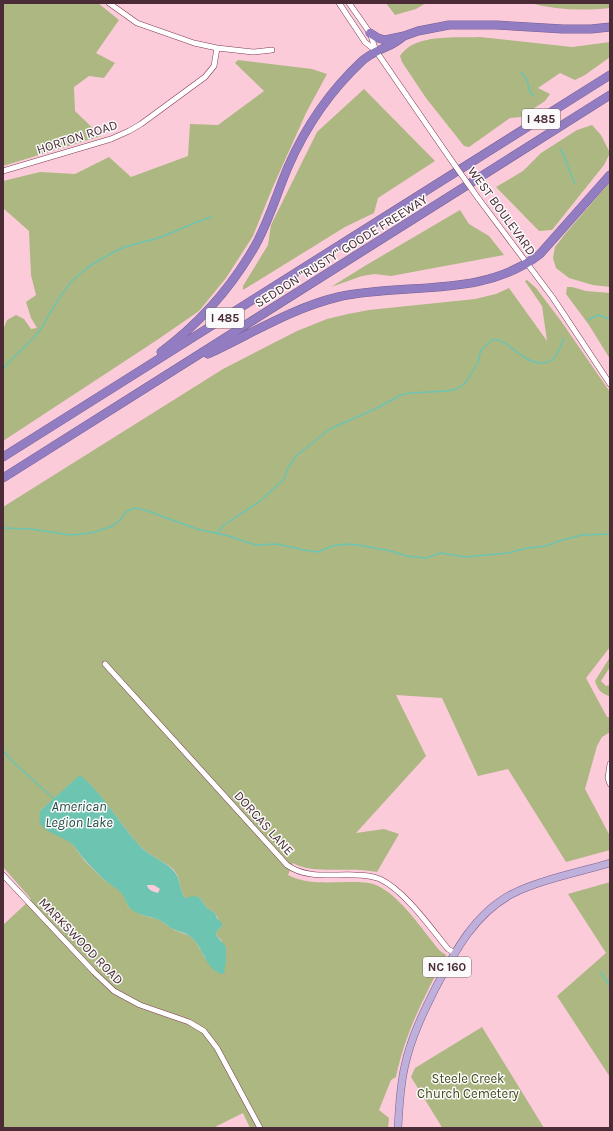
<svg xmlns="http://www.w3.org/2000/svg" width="613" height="1131" font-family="Karla,sans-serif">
<rect width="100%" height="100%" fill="#fccbda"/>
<path fill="#acb781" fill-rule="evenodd" d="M 3,3 L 98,3 L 119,20 L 96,53 L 115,63 L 104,78 L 89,76 L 74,87 L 75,111 L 101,136 L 3,166 Z
M 386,3 L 426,3 L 416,9 L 395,15 Z
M 530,3 L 610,3 L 610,8 C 583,11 556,10 530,3 Z
M 480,37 L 572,47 L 610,42 L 610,57 L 585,75 L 575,80 L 560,73 L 538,88 L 550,94 L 545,101 L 521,117 L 510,118 L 469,147 L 464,146 L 426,98 L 402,62 L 400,56 C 414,33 457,38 480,37 Z
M 238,60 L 312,69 L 327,74 L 306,113 L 272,189 L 253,236 L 226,278 L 199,311 L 157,340 L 3,441 L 3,330 L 7,320 L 16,315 L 24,319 L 31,329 L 37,328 L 31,318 L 26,302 L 36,295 L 31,275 L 29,231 L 3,208 L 3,181 L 40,172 L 75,174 L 109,157 L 131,177 L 188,156 L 190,124 L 218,125 L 264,91 L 235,63 Z
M 364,89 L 435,161 L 378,198 L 374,213 L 345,227 L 243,290 L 243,286 L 268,245 L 271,225 L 317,132 Z
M 592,125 L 601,135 L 610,153 L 604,165 L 552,230 L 539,231 L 496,187 L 523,171 L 541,153 L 577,130 Z
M 610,182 L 610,287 L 593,285 L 569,278 L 556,268 L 553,258 L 555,247 L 565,234 Z
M 460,210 L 469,224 L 489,236 L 504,255 L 391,276 L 374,274 L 362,276 L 331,287 L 368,264 Z
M 527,280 L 536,288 L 561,321 L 610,392 L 610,647 L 586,678 L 607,717 L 610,717 L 610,732 L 602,737 L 597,746 L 585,789 L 610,836 L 610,850 L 566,862 L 508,769 L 478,776 L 442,698 L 396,695 L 426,756 L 356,833 L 384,829 L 399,834 L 377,872 C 353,866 312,875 293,863 L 288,875 C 306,885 331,882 351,882 C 359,882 369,882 376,885 C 400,895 423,931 440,951 L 446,955 C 425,995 405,1033 396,1077 L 391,1080 L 379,1110 L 389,1118 L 388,1128 L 250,1128 L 243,1113 L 213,1128 L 3,1128 L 3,925 L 31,899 L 3,867 L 3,507 L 223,369 L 297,331 L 327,319 L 348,314 L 369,310 L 475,299 L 496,294 L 509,288 L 547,341 L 542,306 L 527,284 L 525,281 ZM 80,776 C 104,795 119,823 140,846 C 149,856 163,860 173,869 C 181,877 179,888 184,897 L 187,898 L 199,897 L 207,908 L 215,913 L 222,926 L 217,931 L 216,935 L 222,941 L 205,959 L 202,952 L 195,941 L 190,936 L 174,930 L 160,920 L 142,915 L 128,906 L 124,895 L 118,889 L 104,880 L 84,860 L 74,846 L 69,841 L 45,828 L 43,825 L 40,811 Z
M 567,287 L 572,287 L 586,291 L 610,293 L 610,359 L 589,325 L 566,294 Z
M 610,657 L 610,667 L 601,681 L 606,686 L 610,685 L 610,696 C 601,694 598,690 595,681 Z
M 610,882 L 610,1077 L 557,996 L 606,953 L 568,894 Z
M 482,1027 L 544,1128 L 442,1128 L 440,1124 L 411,1077 L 415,1068 Z"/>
<path fill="#6dc4b1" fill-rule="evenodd" d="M 80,775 C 104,795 119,823 140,846 C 149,856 163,860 172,869 C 181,877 179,888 184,897 L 187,898 L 192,896 L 199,897 L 207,908 L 215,913 L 217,918 L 222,923 L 222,926 L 217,931 L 216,935 L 226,947 L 226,961 L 224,973 L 221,974 C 204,967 204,948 191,937 C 186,933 180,932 175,930 C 169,928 165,922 159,920 C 150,916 139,916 131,909 C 126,905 126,898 122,894 C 117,888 109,884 103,879 C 97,872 90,866 84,859 C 80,855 77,849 73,845 C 64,836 46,834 40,823 C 39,820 40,815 40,811 ZM 147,885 L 154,885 L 160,889 L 158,893 C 153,892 148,890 147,885 Z"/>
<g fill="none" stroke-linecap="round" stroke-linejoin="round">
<path stroke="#6dc4b1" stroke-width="1.5" d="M 521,72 L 527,80 L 530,92 L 534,96
M 560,149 C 567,159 569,172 575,184
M 588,320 L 598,315 L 610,319
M 3,369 C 15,353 34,342 44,324 C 54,306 65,285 83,271 C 92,264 111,253 122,248 C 136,243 152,241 166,235 C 181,229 195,222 211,217
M 3,528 L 31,529 L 70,535 L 91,533 L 113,526 L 120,520 L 126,512 L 134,508 L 145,510 L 197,529 L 229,536 L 246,542 L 257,545 L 277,544 L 304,550 L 318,552 L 332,546 L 346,544 L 358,545 L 391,551 L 406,556 L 426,558 L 441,553 L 465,557 L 508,553 L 527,548 L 546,546 L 559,541 L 582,535 L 610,534
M 217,533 L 224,525 L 260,501 L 284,479 L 288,468 L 297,455 L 330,429 L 377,408 L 401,395 L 410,393 L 447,391 L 457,389 L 464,384 L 469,378 L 478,362 L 481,350 L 492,340 C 505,336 522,363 541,363 C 546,363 550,362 554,358 C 559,353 561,344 564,338
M 3,750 L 9,758 L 55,800
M 601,972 L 610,986"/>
<g stroke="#7e3b54" stroke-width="6">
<path id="minor" d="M 109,3 L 137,23 L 194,43 L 217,48 L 253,52 L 272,50
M 339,3 L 365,42 L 376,51 L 449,157
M 349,3 L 370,33 L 376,51
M 3,171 L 111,139 L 129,131 L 141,124 L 205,77 L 214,66 L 217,48
M 478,198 L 553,298 L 610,384
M 105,664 L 287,865 C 306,879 332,874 355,875 C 363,875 372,876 380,879 C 405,891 430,927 448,949 L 455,953
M 610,764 L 608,778 L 610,784
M 3,875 L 94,972 L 114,991 L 140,1005 L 189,1022 L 204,1031 L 217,1048 L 260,1128"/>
</g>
<g stroke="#796091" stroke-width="8">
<path id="major" d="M 398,1128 C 399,1107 400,1086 405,1065 C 411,1038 423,1013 435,989 C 454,953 474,914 512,894 C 539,880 580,872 610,863"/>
</g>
<g stroke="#796091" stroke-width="9">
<path id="highway" d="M 370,33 L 378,38 L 385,40 L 404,36 L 418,31 L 449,25 L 496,25 L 563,29 L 591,29 L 610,27
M 161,352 C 200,323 231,288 255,246 C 269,221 277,193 288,167 C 305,128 331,90 362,61 C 371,53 378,51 388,46 C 394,44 399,40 404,36
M 208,354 C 251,334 292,308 338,297 C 405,282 483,299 540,254 L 610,175
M 3,457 L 610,75
M 3,478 L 610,95"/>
</g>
<use href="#minor" stroke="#fff" stroke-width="5"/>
<use href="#major" stroke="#beb0da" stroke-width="7"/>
<use href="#highway" stroke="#927cc2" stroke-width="8"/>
<g stroke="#7e3b54" stroke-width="6" stroke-linecap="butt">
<path id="minor-bridge" d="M 449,157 L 478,198"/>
</g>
<use href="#minor-bridge" stroke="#fff" stroke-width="5"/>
</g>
<g text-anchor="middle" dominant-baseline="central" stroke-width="3" stroke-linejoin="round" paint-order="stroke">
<g fill="#fbfbfb" stroke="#7f6971" stroke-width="1">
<rect x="522" y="109" width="38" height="20" rx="3"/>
<rect x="206" y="308" width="38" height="20" rx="3"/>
<rect x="423" y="957" width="48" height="20" rx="3"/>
</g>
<g font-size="12" font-weight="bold" fill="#4a2b36">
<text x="541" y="119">I 485</text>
<text x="225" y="318">I 485</text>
<text x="447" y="967">NC 160</text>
</g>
<g font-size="13" fill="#4a2b36" stroke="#fbfbfb">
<text transform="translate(77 137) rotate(-18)">HORTON ROAD</text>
<text transform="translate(502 211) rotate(54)">WEST BOULEVARD</text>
<text transform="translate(341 251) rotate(-32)">SEDDON "RUSTY" GOODE FREEWAY</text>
<text transform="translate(264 823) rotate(48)">DORCAS LANE</text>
<text transform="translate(81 941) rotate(46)">MARKSWOOD ROAD</text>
</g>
<g font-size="13" fill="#404817" stroke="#fbfbfb">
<text x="468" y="1078">Steele Creek<tspan x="468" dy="15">Church Cemetery</tspan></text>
</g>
<g font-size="14" font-style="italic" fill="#224a42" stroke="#fbfbfb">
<text x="79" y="806">American<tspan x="79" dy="16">Legion Lake</tspan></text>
</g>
</g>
<rect width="613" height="1131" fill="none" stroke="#4a2b36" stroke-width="8"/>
</svg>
